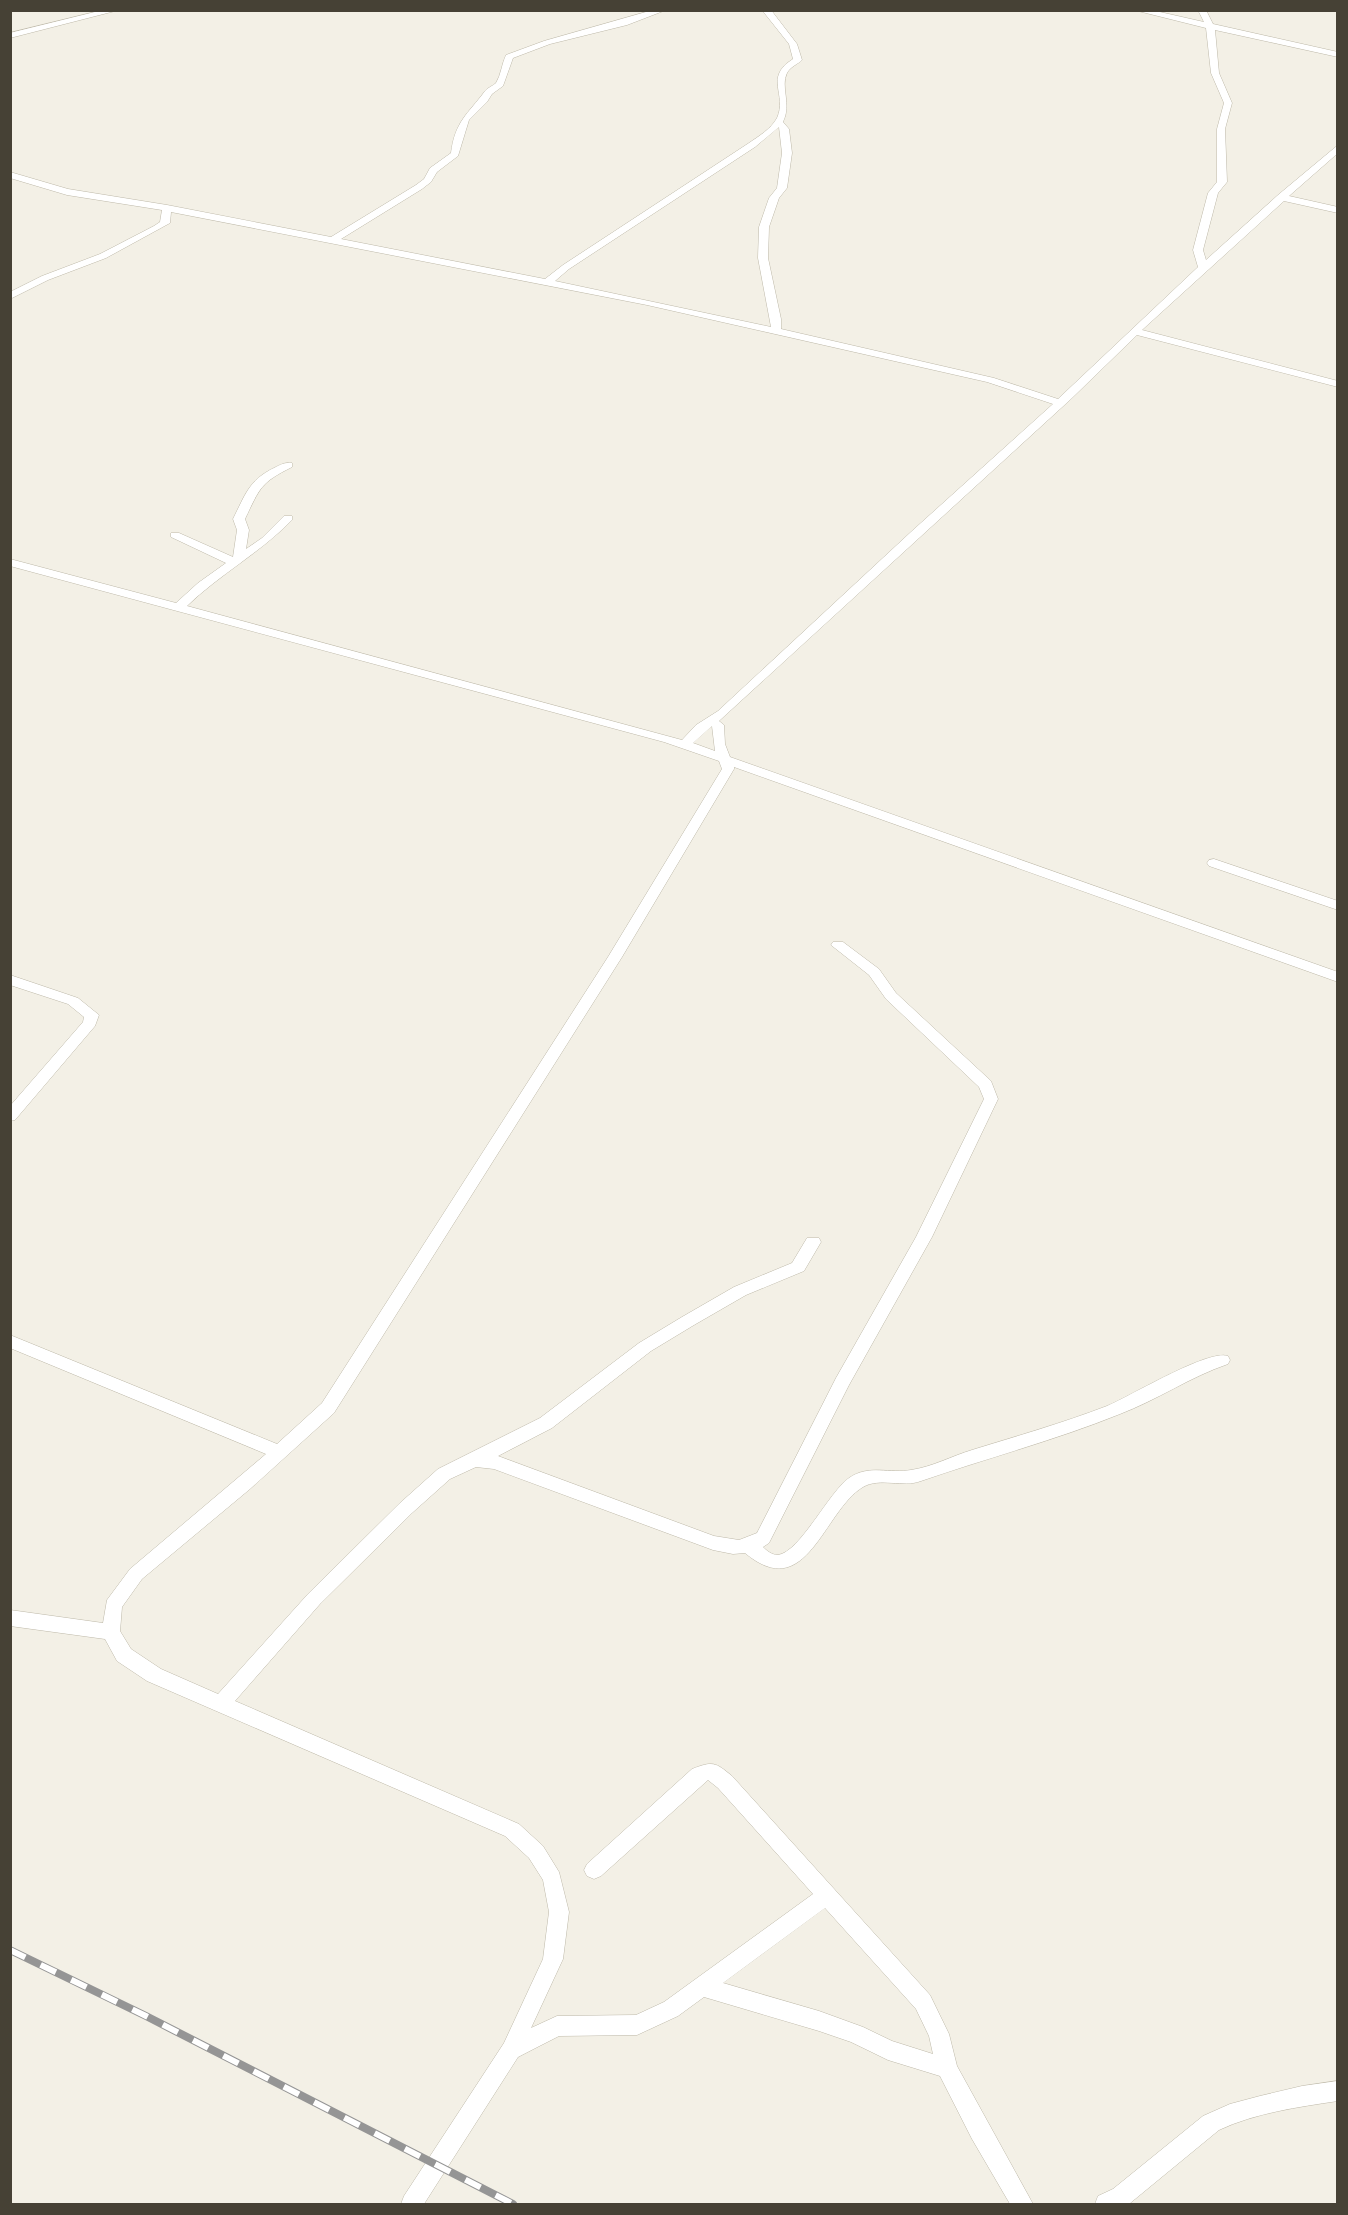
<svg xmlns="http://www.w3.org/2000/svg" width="1348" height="2215" font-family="'Roboto Condensed',sans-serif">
<rect width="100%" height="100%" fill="#f3f0e6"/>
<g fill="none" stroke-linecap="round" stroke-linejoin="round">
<g stroke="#beb9a9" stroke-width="1">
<path id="street" d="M 103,10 L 119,10 L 10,38 L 10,33 Z
M 653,10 L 666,10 L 627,25 L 550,44 L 513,58 L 503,86 L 492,94 L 487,102 L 469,120 L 458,156 L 437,172 L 431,182 L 422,189 L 341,239 L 545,279 L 563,265 L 749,143 C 759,136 771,129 777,118 C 788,94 763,78 793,59 L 789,44 L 762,10 L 771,10 L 797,44 L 802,60 C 798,64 790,67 787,73 C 780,87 792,104 783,122 L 789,129 L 792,153 L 787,188 L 779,198 L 769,227 L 768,258 L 781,319 L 781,329 L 994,378 L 1058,399 L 1198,267 L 1193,250 L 1208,193 L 1217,182 L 1217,129 L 1224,103 L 1211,73 L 1206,28 L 1134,10 L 1151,10 L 1204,22 L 1198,10 L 1206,10 L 1213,24 L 1338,52 L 1338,57 L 1215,30 L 1219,73 L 1232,103 L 1225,129 L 1227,182 L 1218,193 L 1203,250 L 1206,260 L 1278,195 L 1338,145 L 1338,153 L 1289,196 L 1338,207 L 1338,213 L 1284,201 L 1142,330 L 1338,381 L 1338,387 L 1137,335 L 1071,399 L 719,721 L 724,725 L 725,744 L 730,757 L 1338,972 L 1338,982 L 734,767 L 734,769 L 622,957 L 334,1413 L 250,1489 L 142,1579 L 122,1607 L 120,1631 L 131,1649 L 161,1669 L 218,1694 L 308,1594 L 400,1503 L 438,1469 L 540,1418 L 639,1343 L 682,1317 L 734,1287 L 792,1263 L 807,1238 L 819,1238 L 821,1242 L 804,1271 L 746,1295 L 694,1325 L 651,1351 L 552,1428 L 498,1456 L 714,1536 L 739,1540 L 757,1533 L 836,1378 L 916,1237 L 984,1099 L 979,1087 L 886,999 L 869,975 L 831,945 L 833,942 L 843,942 L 879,969 L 896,993 L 991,1081 L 998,1099 L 932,1237 L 849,1385 L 769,1543 L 763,1547 C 767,1551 772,1555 778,1555 C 800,1552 829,1492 849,1478 C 869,1464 890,1474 911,1470 C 932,1467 952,1456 972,1450 C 1017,1436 1063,1423 1107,1406 C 1131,1396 1208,1349 1228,1356 L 1230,1360 L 1228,1364 C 1190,1377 1157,1400 1120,1414 C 1056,1440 987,1458 921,1481 C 903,1488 880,1477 863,1487 C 823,1511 807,1605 745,1553 L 733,1554 L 713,1550 L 494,1469 L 476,1467 L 450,1479 L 412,1513 L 320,1604 L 235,1701 L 519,1824 L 543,1846 L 559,1872 L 569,1912 L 563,1959 L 531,2028 L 557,2016 L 636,2015 L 664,2002 L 813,1894 L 718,1788 L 708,1780 L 601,1876 L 594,1879 L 587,1876 L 584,1870 L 587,1864 L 692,1769 C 713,1761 715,1762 732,1776 L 930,1995 L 949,2034 L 957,2066 L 1033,2204 L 1010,2204 L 972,2139 L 940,2076 L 888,2060 L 851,2042 L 819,2031 L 704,1997 L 678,2016 L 637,2035 L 559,2036 L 518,2057 L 424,2204 L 401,2204 L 404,2196 L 504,2043 L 543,1959 L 549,1912 L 543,1880 L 529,1858 L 505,1836 L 147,1681 L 117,1661 L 105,1639 L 10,1626 L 10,1610 L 103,1623 L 107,1600 L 130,1569 L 266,1454 L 10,1348 L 10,1335 L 277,1444 L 322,1403 L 608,957 L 722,769 L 719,761 L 664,742 L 10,566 L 10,559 L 176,603 L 198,583 L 226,563 L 171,537 L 171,533 L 179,533 L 233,557 L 237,530 L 233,519 C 245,495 249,480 274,468 C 280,465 285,462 292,463 L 292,467 C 260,483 260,488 245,519 L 249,530 L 246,549 L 262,538 L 284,516 L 292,516 L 292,520 C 260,553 220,574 187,606 L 682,740 L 696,725 L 718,711 L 912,531 L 1053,404 L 987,382 L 647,305 L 171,212 L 170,223 L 106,258 L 48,280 L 10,299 L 10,292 L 42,276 L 100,254 L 154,226 L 160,222 L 162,210 L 67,195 L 10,178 L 10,172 L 68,189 L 167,205 L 331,237 L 416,185 L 424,179 L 430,168 L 451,153 C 455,121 468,114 485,91 C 487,88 493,86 496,83 C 501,75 502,63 506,55 L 544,41 ZM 779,127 L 782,153 L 777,188 L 769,198 L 759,227 L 758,258 L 771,327 L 555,281 L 569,269 L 755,147 ZM 712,726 L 715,751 L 693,743 ZM 825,1908 L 916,2009 L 929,2036 L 933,2054 L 892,2041 L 863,2027 L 819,2011 L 723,1983 Z
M 1214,859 L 1338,901 L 1338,910 L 1209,866 L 1207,863 L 1209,860 Z
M 10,975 L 78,998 L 99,1015 L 95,1026 L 15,1120 L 10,1121 L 10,1106 L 83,1022 L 84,1017 L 68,1004 L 10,985 Z
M 1338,2081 L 1338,2101 C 1298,2107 1255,2113 1219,2130 L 1129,2204 L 1095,2204 L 1098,2196 L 1113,2189 L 1203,2116 L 1230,2104 L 1260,2096 L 1302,2086 Z"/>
</g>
<use href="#street" fill="#fff" fill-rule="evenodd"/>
<g stroke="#959595" stroke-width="8">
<path id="rail" d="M 10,1950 L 146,2016 L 513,2204"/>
</g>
<use href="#rail" stroke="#fff" stroke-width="6" stroke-dasharray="17" stroke-linecap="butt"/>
</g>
<rect width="1348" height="2215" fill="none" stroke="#464135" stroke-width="24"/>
</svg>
